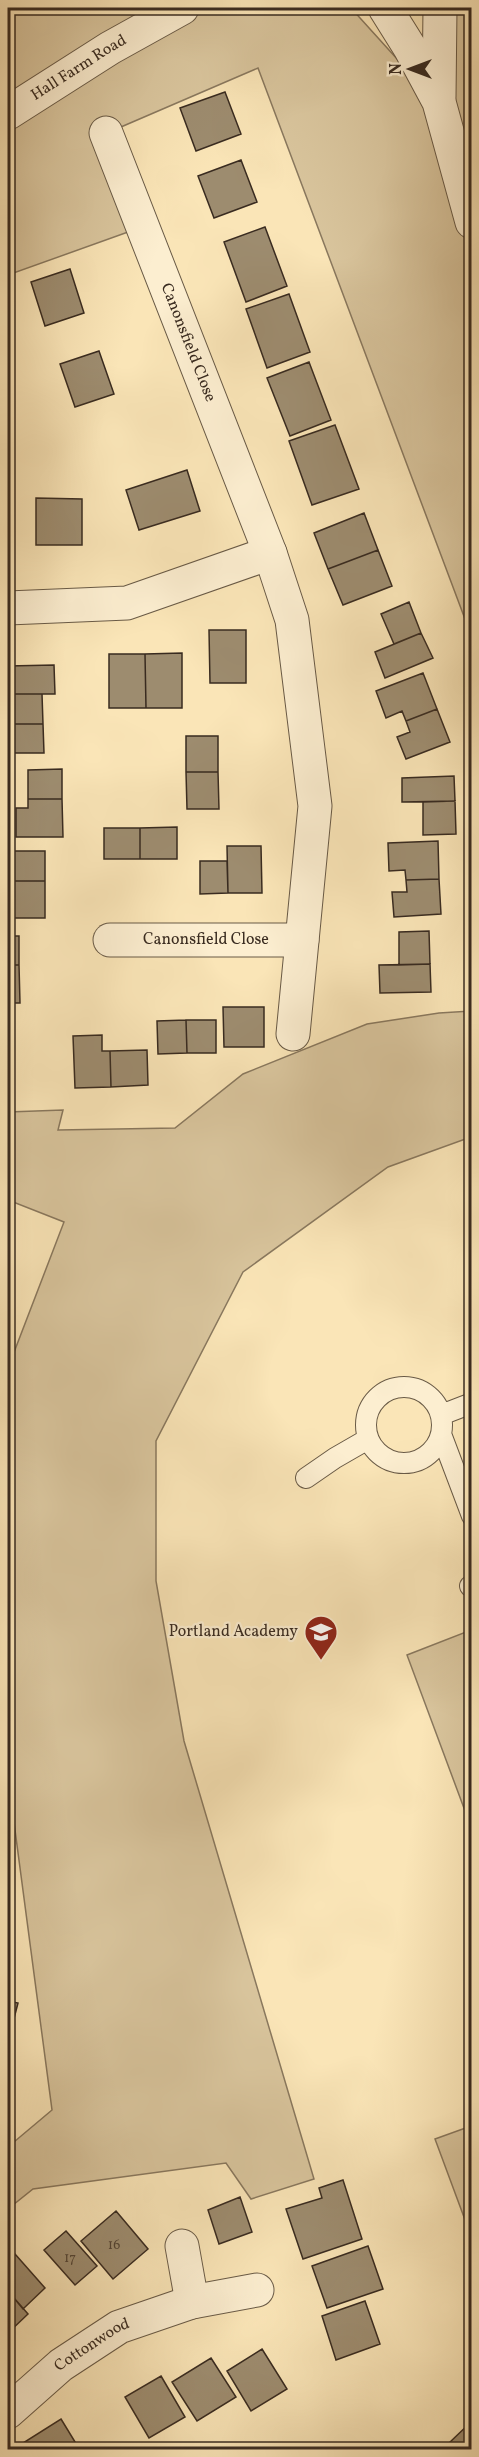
<svg xmlns="http://www.w3.org/2000/svg" width="479" height="2457" font-family="Vollkorn,serif">
<rect width="100%" height="100%" fill="#fae5b7"/>
<filter id="stains"><feTurbulence type="fractalNoise" baseFrequency=".00333" numOctaves="4"/><feColorMatrix values="0 0 0 0 .2 0 0 0 0 .09 0 0 0 0 .02 0 0 0 .5 -.17"/></filter>
<radialGradient id="worn" r=".72"><stop offset=".6" stop-color="#630" stop-opacity="0"/><stop offset="1" stop-color="#630" stop-opacity=".3"/></radialGradient>
<path fill="#d9c59d" stroke="#89785e" stroke-width="1.5" d="M 8,8 L 351,8 L 398,60 L 438,101 L 439,8 L 471,8 L 471,635 L 258,68 L 107,133 L 142,227 L 8,275 Z
M 471,1011 L 471,1137 L 388,1167 L 243,1272 L 156,1441 L 156,1581 L 184,1741 L 314,2179 L 251,2199 L 226,2163 L 33,2189 L 8,2209 L 8,2147 L 52,2110 L 8,1777 L 8,1368 L 64,1222 L 8,1200 L 8,1112 L 63,1110 L 58,1130 L 175,1128 L 243,1074 L 367,1024 L 439,1013 Z
M 471,1630 L 471,1827 L 407,1655 Z
M 471,2126 L 472,2126 L 471,2236 L 435,2139 Z"/>
<path fill="#9d8c6f" stroke="#392b20" stroke-width="1.5" d="M 225,92 L 241,134 L 196,151 L 180,108 Z
M 241,160 L 257,202 L 214,218 L 198,176 Z
M 265,227 L 287,286 L 246,302 L 224,242 Z
M 70,269 L 84,313 L 45,326 L 31,282 Z
M 289,294 L 310,352 L 267,368 L 246,309 Z
M 99,351 L 114,394 L 75,407 L 60,364 Z
M 309,362 L 331,420 L 290,436 L 267,378 Z
M 335,425 L 359,489 L 312,505 L 289,441 Z
M 187,470 L 200,511 L 139,530 L 126,490 Z
M 36,498 L 82,499 L 82,545 L 36,545 Z
M 364,513 L 378,550 L 328,569 L 314,533 Z
M 378,550 L 392,586 L 343,605 L 328,569 Z
M 409,602 L 421,633 L 394,644 L 381,614 Z
M 209,630 L 246,630 L 246,683 L 210,683 Z
M 421,633 L 433,658 L 385,678 L 375,652 Z
M 182,653 L 182,708 L 146,708 L 145,654 Z
M 109,654 L 145,654 L 146,708 L 109,708 Z
M 54,665 L 55,694 L 8,694 L 8,666 Z
M 423,673 L 437,709 L 406,721 L 402,711 L 386,718 L 376,691 Z
M 8,694 L 42,694 L 43,724 L 8,724 Z
M 437,709 L 450,742 L 406,759 L 397,737 L 410,732 L 406,721 Z
M 8,724 L 43,724 L 44,753 L 9,753 Z
M 186,736 L 218,736 L 218,772 L 186,772 Z
M 62,769 L 62,799 L 28,799 L 28,770 Z
M 186,772 L 218,772 L 219,809 L 187,809 Z
M 454,776 L 455,801 L 402,802 L 402,778 Z
M 28,799 L 62,799 L 63,837 L 16,837 L 16,808 L 28,808 Z
M 455,801 L 456,834 L 423,835 L 423,802 Z
M 177,827 L 177,859 L 140,859 L 140,828 Z
M 104,828 L 140,828 L 140,859 L 104,859 Z
M 438,841 L 439,879 L 406,880 L 405,870 L 389,871 L 388,843 Z
M 227,846 L 261,846 L 262,893 L 228,893 Z
M 11,851 L 45,851 L 45,881 L 11,881 Z
M 200,861 L 227,861 L 228,893 L 200,894 Z
M 439,879 L 441,914 L 394,917 L 392,892 L 407,892 L 406,880 Z
M 11,881 L 45,881 L 45,918 L 8,918 L 8,890 L 11,890 Z
M 429,931 L 430,964 L 399,965 L 399,932 Z
M 8,936 L 19,936 L 19,965 L 8,965 Z
M 430,964 L 431,992 L 380,993 L 379,965 Z
M 8,965 L 19,965 L 20,1003 L 8,1003 Z
M 223,1007 L 264,1007 L 264,1047 L 224,1047 Z
M 186,1020 L 216,1020 L 216,1053 L 187,1053 Z
M 186,1020 L 187,1053 L 158,1054 L 157,1021 Z
M 102,1035 L 102,1051 L 110,1051 L 111,1087 L 75,1088 L 73,1036 Z
M 147,1050 L 148,1085 L 111,1087 L 110,1051 Z
M 8,2001 L 18,2003 L 10,2034 L 8,2033 Z
M 343,2180 L 362,2239 L 303,2259 L 286,2209 L 322,2198 L 319,2188 Z
M 240,2197 L 252,2232 L 219,2244 L 208,2210 Z
M 116,2211 L 148,2249 L 113,2279 L 81,2241 Z
M 66,2231 L 97,2266 L 75,2285 L 44,2250 Z
M 368,2246 L 383,2289 L 327,2308 L 312,2266 Z
M 15,2254 L 45,2288 L 23,2309 L 8,2291 L 8,2260 Z
M 8,2291 L 28,2314 L 8,2333 Z
M 365,2301 L 380,2344 L 336,2360 L 322,2316 Z
M 262,2349 L 287,2389 L 251,2411 L 227,2371 Z
M 211,2358 L 236,2397 L 197,2421 L 172,2382 Z
M 161,2376 L 185,2417 L 149,2438 L 125,2397 Z
M 61,2419 L 80,2450 L 27,2450 L 23,2443 Z
M 472,2421 L 472,2450 L 455,2450 L 449,2443 Z"/>
<g fill="none" stroke-linecap="round" stroke-linejoin="round">
<g stroke="#695a46" stroke-width="22">
<path id="service" d="M366 1425a38 38 0 1 1 76 0a38 38 0 1 1-76 0Z
M 441,1415 L 472,1403
M 441,1434 L 472,1516
M 306,1478 L 335,1458 L 368,1439
M 470,1586 L 472,1585"/>
</g>
<g stroke="#695a46" stroke-width="35">
<g id="minor">
<path id="s1" d="M 106,133 L 270,553 L 292,620 L 315,806 L 293,1034"/>
<path d="M 8,608 L 127,603 L 270,553"/>
<path id="s2" d="M 110,940 L 302,940"/>
<path d="M 182,2246 L 192,2302"/>
<path id="s3" d="M 8,2412 L 61,2365 L 119,2327 L 192,2302 L 257,2290"/>
</g>
</g>
<g stroke="#695a46" stroke-width="35">
<g id="tertiary">
<path d="M 385,8 L 410,48 L 439,102 L 472,222"/>
<path d="M 439,97 L 440,8"/>
<path id="s4" d="M 8,113 L 110,48 L 182,8"/>
</g>
</g>
<use href="#service" stroke="#fceed0" stroke-width="20"/>
<use href="#minor" stroke="#fceed0" stroke-width="33"/>
<use href="#tertiary" stroke="#fceed0" stroke-width="33"/>
</g>
<defs>
<g id="school-pin" transform="scale(1.725)"><path d="M0 17L-7.5 6A9.5 9.5 0 1 1 7.5 6Z" fill="#8f2418" stroke="#fceed0"/><path d="M0-5L7-2L0 1L-7-2ZM-4 1L0 2.5L4 1V4Q0 6-4 4Z" fill="#fff"/></g>
</defs>
<g fill-rule="evenodd">
<use href="#school-pin" x="321" y="1632"/>
</g>
<g text-anchor="middle" dominant-baseline="central" stroke-width="4.5" stroke-linejoin="round" paint-order="stroke">
<g font-size="14" fill="#524334">
<text x="114" y="2245">16</text>
<text x="70" y="2258">17</text>
</g>
<g font-size="16" fill="#392b20" stroke="#fceed0">
<text stroke="none"><textPath href="#s4" startOffset="84">Hall Farm Road</textPath></text>
<text stroke="none"><textPath href="#s1" startOffset="225">Canonsfield Close</textPath></text>
<text stroke="none"><textPath href="#s2" startOffset="96">Canonsfield Close</textPath></text>
<text stroke="none"><textPath href="#s3" startOffset="108">Cottonwood</textPath></text>
</g>
<g font-size="16" fill="#392b20" stroke="#fceed0" text-anchor="end">
<text x="298" y="1632">Portland Academy</text>
</g>
</g>
<rect width="479" height="2457" fill="none" stroke="#fae5b7" stroke-width="30"/>
<rect x="9" y="9" width="461" height="2439" fill="none" stroke="#392b20" stroke-width="3"/>
<rect x="15" y="15" width="449" height="2427" fill="none" stroke="#392b20" stroke-width="1.5"/>
<g transform="translate(410 69) rotate(270)" stroke="#fceed0" stroke-width="4.5" paint-order="stroke">
<path d="M0-4.5L10 22L0 15L-10 22Z" fill="#392b20"/>
<text y="-9" font-size="16" font-weight="bold" text-anchor="middle" fill="#392b20">N</text>
</g>
<rect width="100%" height="100%" filter="url(#stains)"/>
<rect width="100%" height="100%" fill="url(#worn)"/>
</svg>
